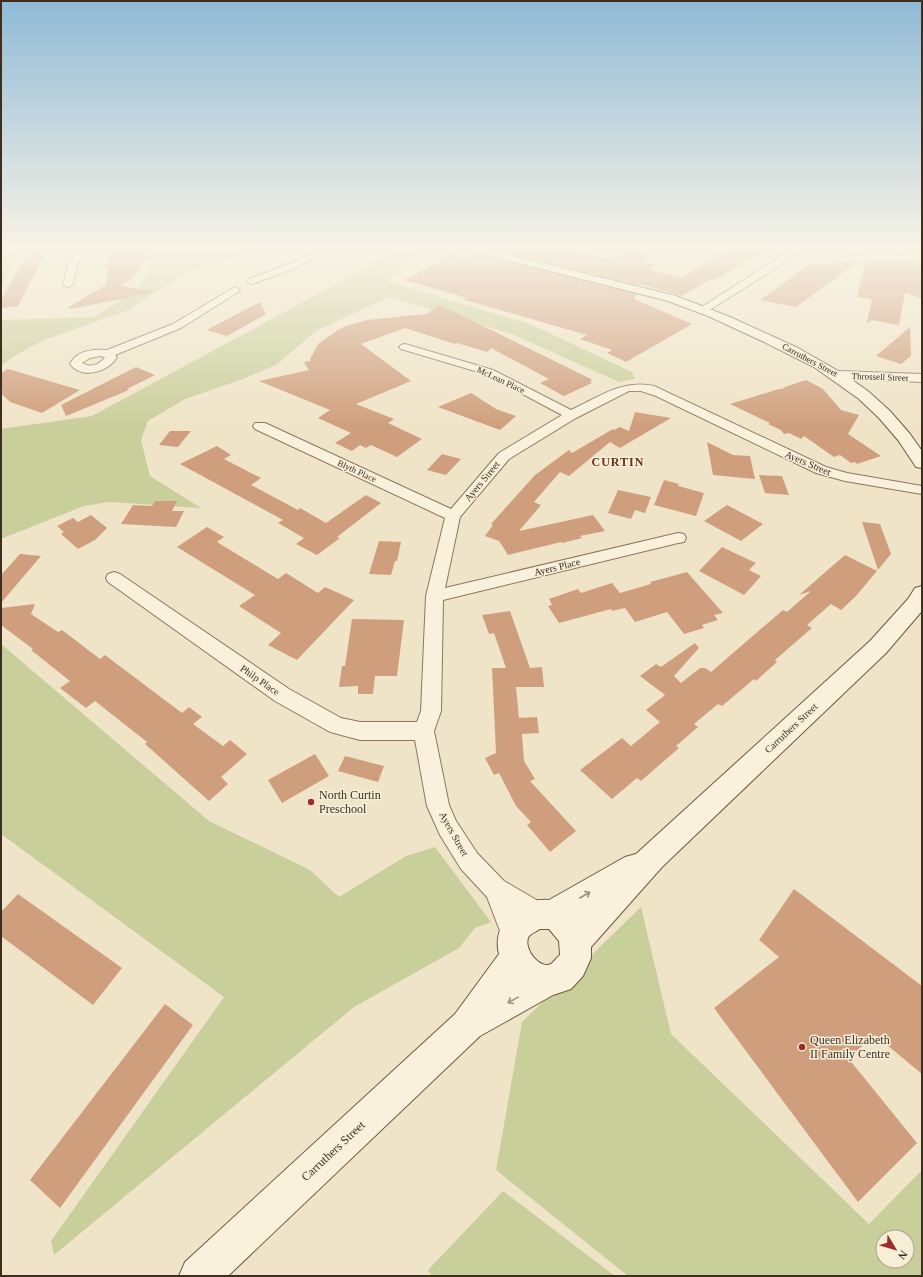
<svg xmlns="http://www.w3.org/2000/svg" width="923" height="1277" font-family="Georgia,serif">
<rect width="100%" height="100%" fill="#f0e4c8"/>
<path fill="#c9cf9b" fill-rule="evenodd" d="M 5,248 L 22,248 L 1,286 L 1,252 Z
M 403,248 L 429,248 L 405,263 L 388,282 L 530,324 L 632,372 L 635,379 L 619,382 L 512,334 L 389,297 L 316,331 L 276,365 L 243,379 L 185,399 L 148,421 L 141,440 L 150,476 L 201,508 L 109,502 L 84,506 L 1,539 L 1,429 L 92,416 Z
M 148,251 L 245,252 L 190,271 L 126,311 L 44,340 L 14,356 L 1,366 L 1,320 L 94,317 L 141,286 L 152,263 Z
M 1,644 L 209,821 L 310,870 L 339,897 L 406,856 L 435,847 L 491,922 L 475,928 L 459,948 L 354,1007 L 54,1255 L 51,1241 L 224,997 L 1,834 Z
M 641,907 L 671,1034 L 869,1224 L 922,1170 L 922,1276 L 628,1276 L 496,1170 L 522,1022 ZM 883,1237 L 907,1237 L 907,1261 L 883,1261 Z
M 503,1191 L 615,1276 L 432,1276 L 428,1270 Z"/>
<path fill="#cf9f7d" d="M 31,248 L 48,248 L 18,306 L 1,308 L 1,300 Z
M 112,248 L 153,248 L 132,278 L 120,286 L 152,291 L 152,293 L 70,309 L 69,307 L 106,285 L 109,253 Z
M 487,248 L 562,248 L 613,260 L 627,249 L 650,254 L 641,261 L 655,264 L 649,270 L 682,277 L 724,252 L 746,248 L 769,248 L 715,280 L 711,279 L 682,296 L 640,284 L 639,285 Z
M 471,253 L 636,294 L 634,299 L 692,324 L 626,362 L 607,353 L 612,350 L 580,339 L 587,335 L 462,299 L 468,298 L 404,280 L 452,255 L 470,259 Z
M 885,260 L 916,260 L 922,264 L 922,299 L 905,292 L 899,325 L 872,320 L 867,323 L 872,299 L 857,297 L 866,262 Z
M 859,261 L 796,307 L 760,300 L 809,265 Z
M 260,302 L 266,314 L 227,336 L 207,330 Z
M 440,305 L 593,380 L 590,381 L 592,383 L 564,396 L 540,383 L 549,379 L 491,348 L 487,352 L 457,343 L 455,344 L 405,328 L 361,344 L 411,381 L 356,404 L 394,419 L 388,423 L 422,439 L 397,457 L 371,445 L 366,448 L 360,445 L 352,451 L 335,443 L 351,433 L 318,418 L 330,410 L 259,381 L 309,370 L 304,362 L 311,361 L 310,359 L 318,344 L 338,330 L 346,326 L 367,320 L 426,314 Z
M 910,327 L 911,356 L 901,364 L 876,356 Z
M 136,367 L 155,375 L 127,389 L 129,390 L 66,416 L 61,405 Z
M 8,369 L 80,390 L 42,413 L 10,402 L 1,393 L 1,373 Z
M 806,380 L 823,389 L 841,410 L 859,415 L 848,434 L 881,456 L 857,464 L 855,462 L 851,463 L 840,455 L 834,457 L 804,436 L 801,439 L 789,433 L 784,434 L 781,430 L 768,424 L 770,423 L 730,404 L 779,389 L 785,389 L 782,388 Z
M 471,393 L 496,409 L 516,416 L 500,430 L 438,407 Z
M 635,412 L 671,418 L 620,448 L 610,442 L 569,476 L 560,472 L 534,502 L 541,505 L 519,531 L 593,515 L 605,531 L 580,536 L 582,538 L 562,543 L 561,542 L 508,555 L 499,541 L 485,536 L 493,525 L 491,524 L 535,475 L 569,450 L 572,453 L 613,429 L 614,430 L 620,427 L 629,431 Z
M 170,431 L 191,431 L 178,447 L 159,445 Z
M 707,442 L 733,455 L 750,456 L 755,479 L 713,475 Z
M 217,446 L 231,455 L 224,459 L 261,478 L 251,485 L 298,510 L 300,508 L 326,523 L 366,495 L 381,503 L 337,537 L 340,538 L 317,555 L 296,544 L 304,538 L 278,523 L 283,520 L 180,464 Z
M 442,454 L 461,459 L 446,475 L 427,470 Z
M 759,475 L 782,476 L 789,495 L 765,493 Z
M 664,480 L 679,484 L 678,486 L 704,493 L 696,516 L 654,505 Z
M 618,490 L 651,497 L 645,513 L 635,510 L 631,519 L 608,513 Z
M 155,501 L 177,501 L 172,511 L 184,511 L 176,527 L 121,524 L 133,505 L 152,506 Z
M 727,505 L 763,524 L 741,541 L 704,521 Z
M 91,515 L 107,528 L 95,540 L 78,549 L 61,534 L 64,532 L 57,526 L 73,518 L 78,522 Z
M 862,522 L 880,524 L 891,554 L 878,570 Z
M 207,527 L 224,537 L 217,542 L 278,579 L 286,573 L 318,593 L 325,587 L 354,600 L 297,660 L 268,645 L 281,633 L 239,606 L 255,595 L 177,547 Z
M 379,541 L 401,542 L 397,561 L 395,561 L 391,575 L 369,574 Z
M 722,547 L 756,563 L 749,570 L 761,576 L 744,595 L 699,571 Z
M 20,554 L 41,556 L 1,603 L 1,575 Z
M 845,555 L 877,571 L 856,596 L 841,610 L 831,604 L 807,625 L 812,628 L 775,660 L 777,662 L 756,681 L 754,679 L 722,706 L 718,704 L 694,724 L 698,727 L 676,746 L 679,748 L 641,781 L 637,778 L 612,799 L 580,770 L 622,738 L 631,746 L 660,722 L 646,710 L 665,695 L 640,676 L 656,664 L 661,667 L 695,643 L 699,648 L 674,676 L 681,683 L 700,668 L 705,668 L 711,672 L 783,610 L 787,612 L 811,591 L 799,595 Z
M 687,572 L 723,613 L 714,615 L 718,620 L 702,625 L 704,628 L 684,634 L 667,612 L 635,622 L 625,608 L 612,611 L 611,609 L 559,623 L 548,606 L 552,605 L 549,599 L 578,589 L 581,593 L 612,583 L 620,593 L 651,584 L 650,582 Z
M 35,604 L 31,614 L 58,632 L 62,630 L 100,659 L 105,655 L 182,713 L 189,707 L 202,717 L 193,724 L 223,746 L 230,740 L 247,754 L 221,777 L 228,784 L 209,801 L 145,744 L 147,742 L 95,701 L 86,708 L 60,688 L 70,681 L 31,650 L 33,649 L 1,625 L 1,608 Z
M 510,611 L 530,668 L 542,667 L 544,687 L 516,687 L 519,718 L 537,717 L 539,733 L 522,734 L 524,761 L 535,779 L 530,781 L 576,831 L 550,852 L 527,825 L 531,822 L 516,806 L 499,773 L 494,775 L 485,758 L 496,753 L 492,668 L 506,668 L 494,633 L 489,634 L 482,615 Z
M 352,619 L 404,620 L 397,676 L 375,676 L 373,694 L 358,694 L 358,686 L 339,687 L 342,666 L 345,666 Z
M 315,754 L 329,776 L 282,803 L 268,780 Z
M 345,756 L 384,766 L 378,782 L 338,771 Z
M 794,889 L 922,986 L 922,1074 L 875,1035 L 848,1058 L 917,1143 L 858,1202 L 714,1008 L 779,957 L 759,940 Z
M 18,894 L 122,968 L 93,1005 L 1,936 L 1,912 Z
M 165,1004 L 193,1025 L 60,1208 L 30,1180 Z"/>
<g fill="none" stroke-linecap="round" stroke-linejoin="round">
<g stroke="#8d765c" stroke-width="2">
<path id="minor" d="M 78,248 L 86,248 L 77,265 L 73,284 L 68,287 L 65,286 L 63,284 L 68,265 Z
M 320,248 L 330,248 L 293,269 L 255,283 L 252,284 L 247,281 L 249,279 L 287,265 Z
M 794,248 L 850,249 L 922,248 L 922,253 L 850,255 L 802,250 L 767,274 L 706,312 L 702,313 L 697,310 Z
M 235,287 L 240,290 L 238,292 L 181,328 L 115,355 L 117,357 C 109,372 82,380 70,364 C 77,350 93,349 107,350 L 173,324 ZM 100,356 L 105,357 C 100,365 90,368 82,363 L 90,358 Z
M 405,344 L 493,370 L 571,410 C 599,397 622,379 654,386 L 826,467 L 847,473 L 922,486 L 922,494 L 845,481 L 816,473 L 656,396 L 641,391 L 629,391 L 576,418 L 509,459 L 460,517 L 445,588 L 678,533 L 684,534 L 686,538 L 684,542 L 678,543 L 443,600 L 441,711 L 434,731 L 449,805 L 456,821 L 477,853 L 504,881 L 545,905 L 548,914 L 545,923 L 536,926 L 520,918 L 526,935 L 523,944 L 514,947 L 505,944 L 487,897 L 461,869 L 440,835 L 427,806 L 415,740 L 360,740 L 330,732 L 275,701 L 108,582 L 106,578 L 108,574 L 114,572 L 120,574 L 289,689 L 341,718 L 360,722 L 417,722 L 421,711 L 426,596 L 445,518 L 255,429 L 253,426 L 255,423 L 265,423 L 451,509 L 499,453 L 562,415 L 485,374 L 401,349 L 399,347 L 401,345 Z
M 838,371 L 922,374 L 922,382 L 834,378 L 832,375 L 834,372 Z"/>
</g>
<g stroke="#6f573f" stroke-width="2">
<path id="secondary" d="M 465,248 L 482,248 L 676,296 L 730,317 L 798,348 L 847,376 L 869,392 L 890,411 L 910,434 L 922,451 L 922,468 L 916,467 L 898,440 L 879,418 L 859,399 L 814,367 L 762,341 L 708,316 L 668,301 L 466,250 Z
M 922,586 L 922,611 L 886,653 L 662,867 L 591,947 L 591,958 L 583,976 L 571,989 L 553,995 L 480,1036 L 228,1276 L 179,1276 L 185,1262 L 455,1014 L 499,954 C 491,924 519,897 549,900 L 625,857 L 636,854 L 870,641 L 908,599 L 915,588 ZM 540,929 L 549,929 L 559,941 L 560,955 C 557,957 554,962 551,964 C 539,970 522,947 529,936 C 532,933 537,931 540,929 Z"/>
</g>
<use href="#minor" fill="#faf1dc" fill-rule="evenodd"/>
<use href="#secondary" fill="#faf1dc" fill-rule="evenodd"/>
</g>
<defs><path id="oneway-shaft" d="M-6 0H5M1.5-3L5.5 0L1.5 3" fill="none" stroke-width="1.6" stroke-linecap="round" stroke-linejoin="round"/></defs>
<g stroke="#9c907e">
<use href="#oneway-shaft" transform="translate(585 895) rotate(-30)"/>
<use href="#oneway-shaft" transform="translate(513 1000) rotate(151)"/>
</g>
<linearGradient id="sky" x2="0" y2="1"><stop stop-color="#8fbad6"/><stop offset="0.58" stop-color="#f8f3e6"/><stop offset="1" stop-color="#f8f3e6" stop-opacity="0"/></linearGradient>
<rect width="923" height="427" fill="url(#sky)"/>
<g fill="#9e2a2b" stroke="#f7eed8" stroke-width="1.5">
<circle cx="311" cy="802" r="4"/>
<circle cx="802" cy="1047" r="4"/>
</g>
<g text-anchor="middle" dominant-baseline="central" stroke-width="3" stroke-linejoin="round" paint-order="stroke">
<g font-size="9" fill="#3d2e20" stroke="#f7eed8">
<text transform="translate(810 360) rotate(28)">Carruthers Street</text>
<text transform="translate(880 377) rotate(2)">Throssell Street</text>
<text transform="translate(501 380) rotate(25)">McLean Place</text>
<text transform="translate(357 471) rotate(25)">Blyth Place</text>
</g>
<g font-size="10" fill="#3d2e20" stroke="#f7eed8">
<text transform="translate(808 463) rotate(23)">Ayers Street</text>
<text transform="translate(482 481) rotate(-50)">Ayers Street</text>
<text transform="translate(557 567) rotate(-14)">Ayers Place</text>
<text transform="translate(260 680) rotate(35)">Philp Place</text>
<text transform="translate(791 728) rotate(-43)">Carruthers Street</text>
<text transform="translate(454 834) rotate(61)">Ayers Street</text>
</g>
<g font-size="12" font-weight="bold" letter-spacing="1" fill="#6b2e1e" stroke="#f7eed8">
<text x="618" y="462">CURTIN</text>
</g>
<g font-size="12" fill="#3d2e20" stroke="#f7eed8" text-anchor="start">
<text x="319" y="795">North Curtin<tspan x="319" dy="14">Preschool</tspan></text>
<text x="810" y="1040">Queen Elizabeth<tspan x="810" dy="14">II Family Centre</tspan></text>
</g>
<g font-size="12" fill="#3d2e20" stroke="#f7eed8">
<text transform="translate(333 1151) rotate(-43)">Carruthers Street</text>
</g>
</g>
<rect width="923" height="1277" fill="none" stroke="#3d2e20" stroke-width="4"/>
<g transform="translate(895 1249) rotate(128)"><circle r="19" fill="#f7eed8" stroke="#ada18e"/>
<path d="M0-3L7 15L0 10L-7 15Z" fill="#9e2a2b"/>
<text y="-6" font-size="11" font-weight="bold" text-anchor="middle" fill="#3d2e20">N</text>
</g>
</svg>
